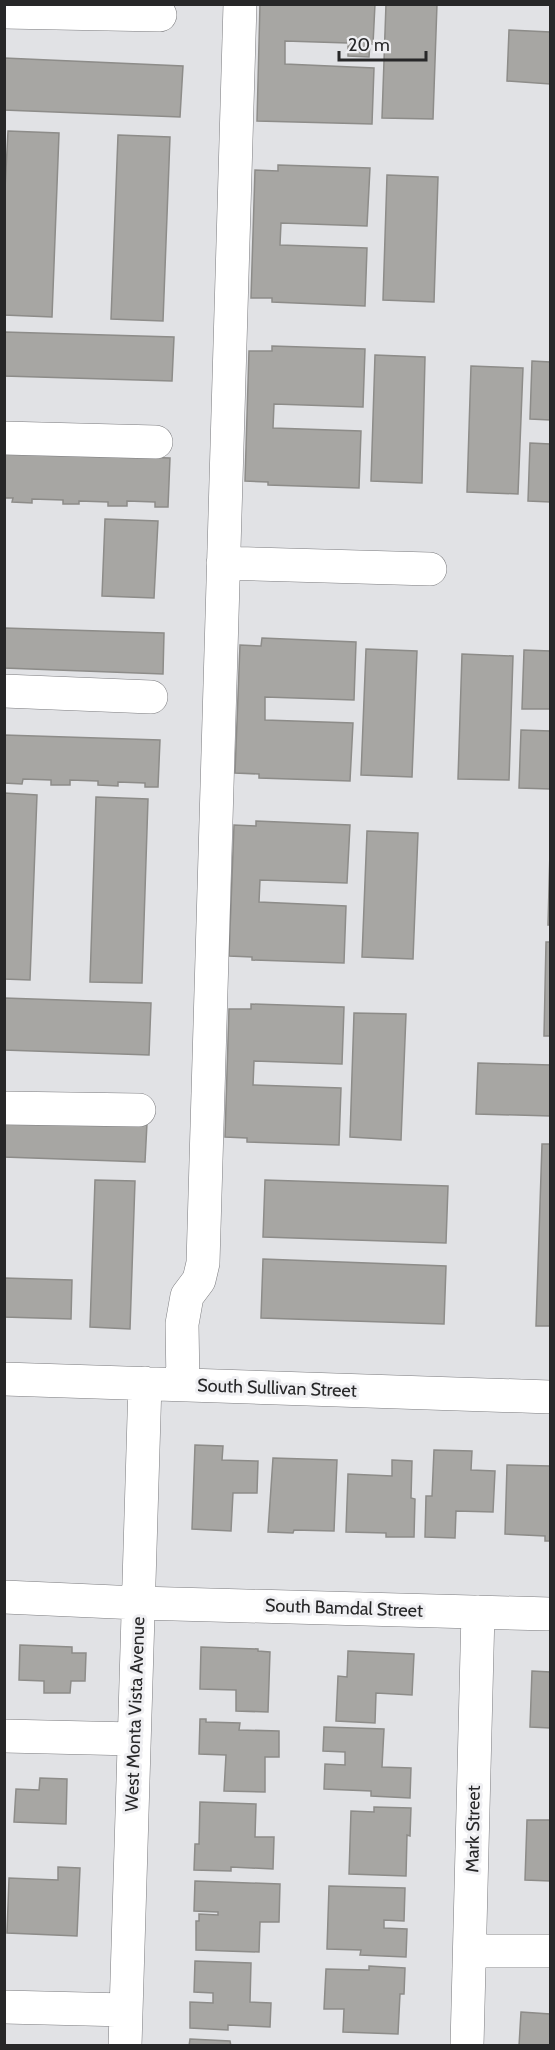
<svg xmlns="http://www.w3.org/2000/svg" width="555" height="2050" font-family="Cabin,sans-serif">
<rect width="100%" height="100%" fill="#e1e2e5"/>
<path fill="#a7a6a3" stroke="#8d8c89" stroke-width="1.5" d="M 260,4 L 375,4 L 373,44 L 370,44 L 369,57 L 348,56 L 348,43 L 285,41 L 285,64 L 374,68 L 372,124 L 257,121 Z
M 386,4 L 437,4 L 433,119 L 382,118 Z
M 509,30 L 550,32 L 550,84 L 507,81 Z
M 4,58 L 183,66 L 180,117 L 4,110 Z
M 8,131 L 59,133 L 52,317 L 4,315 L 4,208 Z
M 118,135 L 170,137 L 163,321 L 111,319 Z
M 278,165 L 370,168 L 367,226 L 281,223 L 280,245 L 367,248 L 365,306 L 272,302 L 272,298 L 251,298 L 255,170 L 278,171 Z
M 387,175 L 438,177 L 434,302 L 383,300 Z
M 4,332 L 174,337 L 172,381 L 4,376 Z
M 272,346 L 365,349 L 363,407 L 274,404 L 273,428 L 361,431 L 359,488 L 268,485 L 268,482 L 245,481 L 249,351 L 272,351 Z
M 375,355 L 425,357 L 422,483 L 371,481 Z
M 532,361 L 550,362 L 550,420 L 530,419 Z
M 471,366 L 523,368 L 518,494 L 467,492 Z
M 530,443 L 550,444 L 550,502 L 528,501 Z
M 4,453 L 170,458 L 168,507 L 155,507 L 155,502 L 127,501 L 127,506 L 108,506 L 108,502 L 79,501 L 79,504 L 63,504 L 63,500 L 32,499 L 32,503 L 12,502 L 13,498 L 4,498 Z
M 105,519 L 158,521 L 154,598 L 102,596 Z
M 4,628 L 164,633 L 163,674 L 4,668 Z
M 262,638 L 356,642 L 354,700 L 265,697 L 265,720 L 353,723 L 350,781 L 259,778 L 259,774 L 235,773 L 240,645 L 261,646 Z
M 366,649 L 417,651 L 412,777 L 361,775 Z
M 524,650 L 550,651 L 550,709 L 522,709 Z
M 462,654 L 513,656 L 509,780 L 458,779 Z
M 521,730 L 550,731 L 550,789 L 519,788 Z
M 4,735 L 160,740 L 158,787 L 145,787 L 145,783 L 118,782 L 118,786 L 98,785 L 98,781 L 70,780 L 70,785 L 51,785 L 51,780 L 23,779 L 22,784 L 4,783 Z
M 4,793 L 37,795 L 30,980 L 4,979 Z
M 96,797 L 148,799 L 142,983 L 90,982 Z
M 256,821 L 350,825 L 347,883 L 260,880 L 259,902 L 346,906 L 344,963 L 252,960 L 252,957 L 229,956 L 234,825 L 256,826 Z
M 367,831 L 418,833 L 413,959 L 362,957 Z
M 550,851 L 550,925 L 548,925 Z
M 546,942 L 550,942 L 550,1036 L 544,1036 Z
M 4,998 L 151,1003 L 149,1055 L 4,1050 Z
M 251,1004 L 344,1007 L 342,1064 L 254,1061 L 253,1085 L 341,1088 L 339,1145 L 247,1142 L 247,1138 L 225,1137 L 229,1009 L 251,1009 Z
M 354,1013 L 406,1014 L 401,1140 L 350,1137 Z
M 478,1063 L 550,1065 L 550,1116 L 476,1114 Z
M 4,1118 L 147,1123 L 145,1162 L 4,1157 Z
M 542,1144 L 550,1144 L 550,1326 L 536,1326 Z
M 95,1180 L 135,1181 L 130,1329 L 90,1327 Z
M 265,1180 L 448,1186 L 446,1243 L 263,1237 Z
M 263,1259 L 446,1266 L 444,1324 L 261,1318 Z
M 4,1278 L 72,1280 L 71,1319 L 4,1317 Z
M 195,1445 L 223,1446 L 222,1460 L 258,1461 L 257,1493 L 233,1493 L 231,1531 L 192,1529 Z
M 434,1450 L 472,1451 L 471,1470 L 495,1471 L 493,1512 L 456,1511 L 455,1538 L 425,1537 L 426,1496 L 432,1496 Z
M 273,1458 L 337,1460 L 334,1531 L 294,1530 L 293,1533 L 268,1532 Z
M 392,1460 L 412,1461 L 411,1498 L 415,1499 L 414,1537 L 386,1537 L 386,1533 L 346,1532 L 348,1474 L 392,1476 Z
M 507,1465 L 550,1466 L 550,1541 L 545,1541 L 545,1536 L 505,1534 Z
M 20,1645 L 72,1647 L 72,1653 L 86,1653 L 85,1681 L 71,1681 L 70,1693 L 44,1693 L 44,1681 L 19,1680 Z
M 201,1647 L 258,1649 L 258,1651 L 270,1652 L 268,1712 L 236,1711 L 236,1690 L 200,1689 Z
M 348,1651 L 414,1654 L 412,1695 L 376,1693 L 375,1723 L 336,1721 L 338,1676 L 347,1677 Z
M 532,1671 L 550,1672 L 550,1728 L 530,1727 Z
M 200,1719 L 206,1719 L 206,1722 L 240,1723 L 239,1730 L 279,1731 L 279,1757 L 265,1757 L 265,1792 L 224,1791 L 226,1755 L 199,1754 Z
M 324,1727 L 384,1729 L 382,1767 L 411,1768 L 410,1798 L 371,1796 L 371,1791 L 324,1789 L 325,1764 L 345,1765 L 345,1752 L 323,1751 Z
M 40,1778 L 67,1779 L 66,1824 L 14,1822 L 16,1789 L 39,1790 Z
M 200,1802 L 256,1804 L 255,1837 L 274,1837 L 273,1869 L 231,1867 L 231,1871 L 194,1870 L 195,1844 L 199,1844 Z
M 374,1807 L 411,1808 L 410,1836 L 407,1835 L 406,1876 L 349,1874 L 351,1811 L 374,1812 Z
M 527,1820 L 550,1820 L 550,1881 L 525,1880 Z
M 58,1867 L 80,1868 L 77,1936 L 7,1933 L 9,1878 L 58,1880 Z
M 195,1881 L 280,1884 L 279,1922 L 260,1922 L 259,1952 L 196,1950 L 196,1921 L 199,1921 L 199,1914 L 218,1915 L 218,1912 L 194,1911 Z
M 329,1886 L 405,1888 L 404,1921 L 384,1920 L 384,1928 L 407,1929 L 406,1957 L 360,1955 L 361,1950 L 327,1949 Z
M 195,1961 L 251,1963 L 250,2002 L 271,2003 L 270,2027 L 228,2025 L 228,2030 L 190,2028 L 190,2002 L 213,2003 L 213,1993 L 194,1992 Z
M 369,1966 L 405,1968 L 404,1994 L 400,1994 L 398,2034 L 343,2032 L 344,2009 L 324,2009 L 326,1969 L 369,1970 Z
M 521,2012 L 550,2014 L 550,2046 L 519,2046 Z
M 190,2039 L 230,2041 L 231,2046 L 189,2046 Z"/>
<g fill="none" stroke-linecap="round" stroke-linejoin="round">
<g stroke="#7c7c7f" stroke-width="34">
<path id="minor" d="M 4,12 L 160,15
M 4,438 L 156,442
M 223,563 L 430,569
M 4,691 L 151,697
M 4,1108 L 139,1110
M 4,1379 L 550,1397
M 183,1385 L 182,1324 L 187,1296 L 199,1280 L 203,1263 L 240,4
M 4,1597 L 138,1603 L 550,1614
M 4,1736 L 134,1739
M 470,1951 L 550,1951
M 4,2007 L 126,2010
M 125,2046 L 145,1383
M 467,2046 L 478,1612"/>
</g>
<use href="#minor" stroke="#fff" stroke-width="33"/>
</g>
<g text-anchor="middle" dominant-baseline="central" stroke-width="6" stroke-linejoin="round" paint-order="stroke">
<g font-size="18" fill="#272728" stroke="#efeff2">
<text transform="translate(277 1388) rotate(2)">South Sullivan Street</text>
<text transform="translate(344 1608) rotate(2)">South Bamdal Street</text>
<text transform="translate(135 1714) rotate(-88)">West Monta Vista Avenue</text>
<text transform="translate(473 1829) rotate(-89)">Mark Street</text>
</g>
</g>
<rect width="555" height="2050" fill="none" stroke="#272728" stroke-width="12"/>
<path d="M339 51v9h87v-9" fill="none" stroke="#272728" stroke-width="3"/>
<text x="348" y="51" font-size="18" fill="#272728" stroke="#efeff2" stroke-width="4.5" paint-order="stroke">20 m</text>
</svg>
